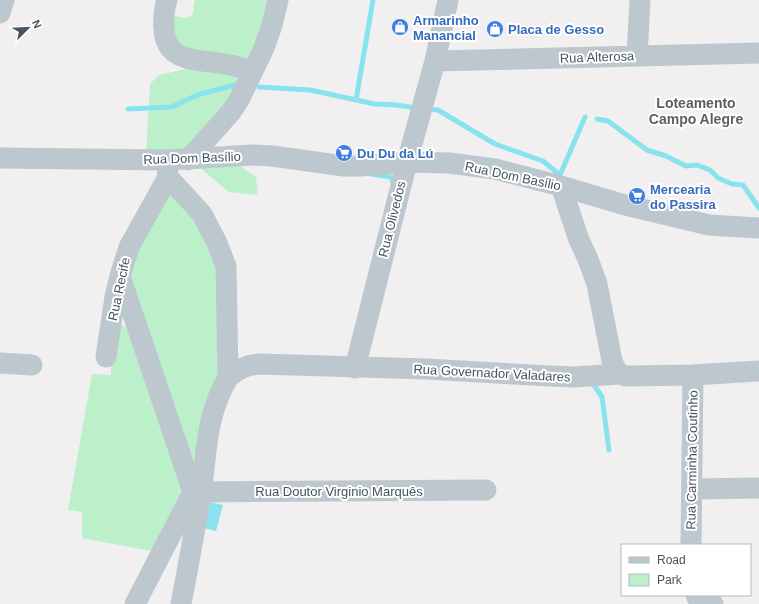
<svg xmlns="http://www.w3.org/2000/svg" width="759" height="604" font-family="Helvetica,sans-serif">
<rect width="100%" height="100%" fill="#f1efef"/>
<path fill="#bcf0cb" d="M 195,0 L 269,0 L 253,64 L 176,46 L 171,15 L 186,18 L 192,16 Z
M 196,67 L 238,70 L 244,82 L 189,153 L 146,155 L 150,84 L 159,75 Z
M 239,165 L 256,177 L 258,195 L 229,192 L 199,167 Z
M 168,183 L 198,222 L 216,259 L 218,384 L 197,475 L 129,280 L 130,264 Z
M 121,325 L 135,331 L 187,495 L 151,551 L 82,538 L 82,512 L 68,510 L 92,374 L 111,375 L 111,361 Z"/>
<path fill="#88e3ee" d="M 210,502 L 223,505 L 216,531 L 204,528 Z"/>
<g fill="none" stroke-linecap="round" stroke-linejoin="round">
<path stroke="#88e3ee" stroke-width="5" d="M 259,87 L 310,90 L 375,104 L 395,105 L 418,108
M 356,100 L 373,0
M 128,109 L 172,107 L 197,95 L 235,85
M 426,109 L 438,110 L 495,144 L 543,161 L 560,175 L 585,117
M 597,119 L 608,121 L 647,150 L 666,156 L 686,166 L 697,165 L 710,170 L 718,178 L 732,184 L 743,185 L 759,208
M 371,174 L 391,177 L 394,185
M 592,382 L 602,397 L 609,450"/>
<path stroke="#bcc8ce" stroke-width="21" d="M 167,0 C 164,9 163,18 164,28 C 165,69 210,57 238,67 C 243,68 247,71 251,74
M 0,13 L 4,0
M 637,56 L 640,0
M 435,61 L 759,53
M 0,158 L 167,160 L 253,155 L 272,156 L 344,166 L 361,166 L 407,162 L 449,163 L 495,169 L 561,186 L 625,205 L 709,225 L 759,228
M 188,160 L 231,112 L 239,100 L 264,48 L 272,25 L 278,0
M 168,177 L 202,214 L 217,243 L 226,266 L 228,378 C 206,414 207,452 201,492 C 195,530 188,567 181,604
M 561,186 L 579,240 L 588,259 L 597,284 L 612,361 L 615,368 L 620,374
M 120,276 L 193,492 L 135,604
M 106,357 L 115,297 L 120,276 L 129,247 L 168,177 L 167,164
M 0,363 L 32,365
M 355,368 L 407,162 L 435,61 L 448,0
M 228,378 C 238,369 246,365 259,364 L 427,369 L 549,376 L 574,377 L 620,374 L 626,376 L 693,375 L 759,371
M 693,489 L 759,488
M 193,492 L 486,490
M 691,545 L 693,375
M 696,595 L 699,601 L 713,604"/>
</g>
<defs>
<g id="shop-disc" transform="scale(0.9)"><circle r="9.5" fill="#3f7fe0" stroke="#fff"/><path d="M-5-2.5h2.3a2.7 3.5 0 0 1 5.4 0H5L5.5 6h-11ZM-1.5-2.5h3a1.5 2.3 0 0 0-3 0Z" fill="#fff"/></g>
<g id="supermarket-disc" transform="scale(0.9)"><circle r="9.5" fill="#3f7fe0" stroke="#fff"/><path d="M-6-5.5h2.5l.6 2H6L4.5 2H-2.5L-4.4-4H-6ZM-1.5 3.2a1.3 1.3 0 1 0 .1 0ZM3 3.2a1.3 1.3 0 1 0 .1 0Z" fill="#fff"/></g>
</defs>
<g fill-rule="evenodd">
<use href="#shop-disc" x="400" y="27"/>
<use href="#shop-disc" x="495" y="29"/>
<use href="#supermarket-disc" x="344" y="153"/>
<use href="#supermarket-disc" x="637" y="196"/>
</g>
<g text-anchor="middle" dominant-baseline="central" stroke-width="4" stroke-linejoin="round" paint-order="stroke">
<g font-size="13" font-weight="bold" fill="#366cbe" stroke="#fff" text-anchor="start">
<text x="413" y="20">Armarinho<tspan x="413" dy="15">Manancial</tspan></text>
<text x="508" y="29">Placa de Gesso</text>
<text x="357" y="153">Du Du da Lú</text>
<text x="650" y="189">Mercearia<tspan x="650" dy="15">do Passira</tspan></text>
</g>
<g font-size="13" fill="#46545d" stroke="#fff">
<text transform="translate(597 57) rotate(-2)">Rua Alterosa</text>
<text transform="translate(192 158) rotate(-2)">Rua Dom Basílio</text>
<text transform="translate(513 176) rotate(12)">Rua Dom Basílio</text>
<text transform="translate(392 219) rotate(-76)">Rua Olivedos</text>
<text transform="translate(119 289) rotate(-78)">Rua Recife</text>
<text transform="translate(492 373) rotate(3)">Rua Governador Valadares</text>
<text transform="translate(692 460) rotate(-89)">Rua Carminha Coutinho</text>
<text x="339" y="491">Rua Doutor Virginio Marquês</text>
</g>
<g font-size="14" font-weight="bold" fill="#5b6064" stroke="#fff">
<text x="696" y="103">Loteamento<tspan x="696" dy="16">Campo Alegre</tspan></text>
</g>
</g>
<rect x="621" y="544" width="130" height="52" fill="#ffffff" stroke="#b5bbbe"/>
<rect x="629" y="557" width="20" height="6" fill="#bcc8ce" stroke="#b5bbbe"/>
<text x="657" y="564" font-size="12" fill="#46545d">Road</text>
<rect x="629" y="574" width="20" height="12" fill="#bcf0cb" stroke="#b5bbbe"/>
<text x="657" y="584" font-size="12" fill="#46545d">Park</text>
<g transform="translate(28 28) rotate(66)" stroke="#ffffff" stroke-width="3" paint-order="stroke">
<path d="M0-3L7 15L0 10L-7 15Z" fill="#46545d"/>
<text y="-6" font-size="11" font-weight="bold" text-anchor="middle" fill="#46545d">N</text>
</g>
</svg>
